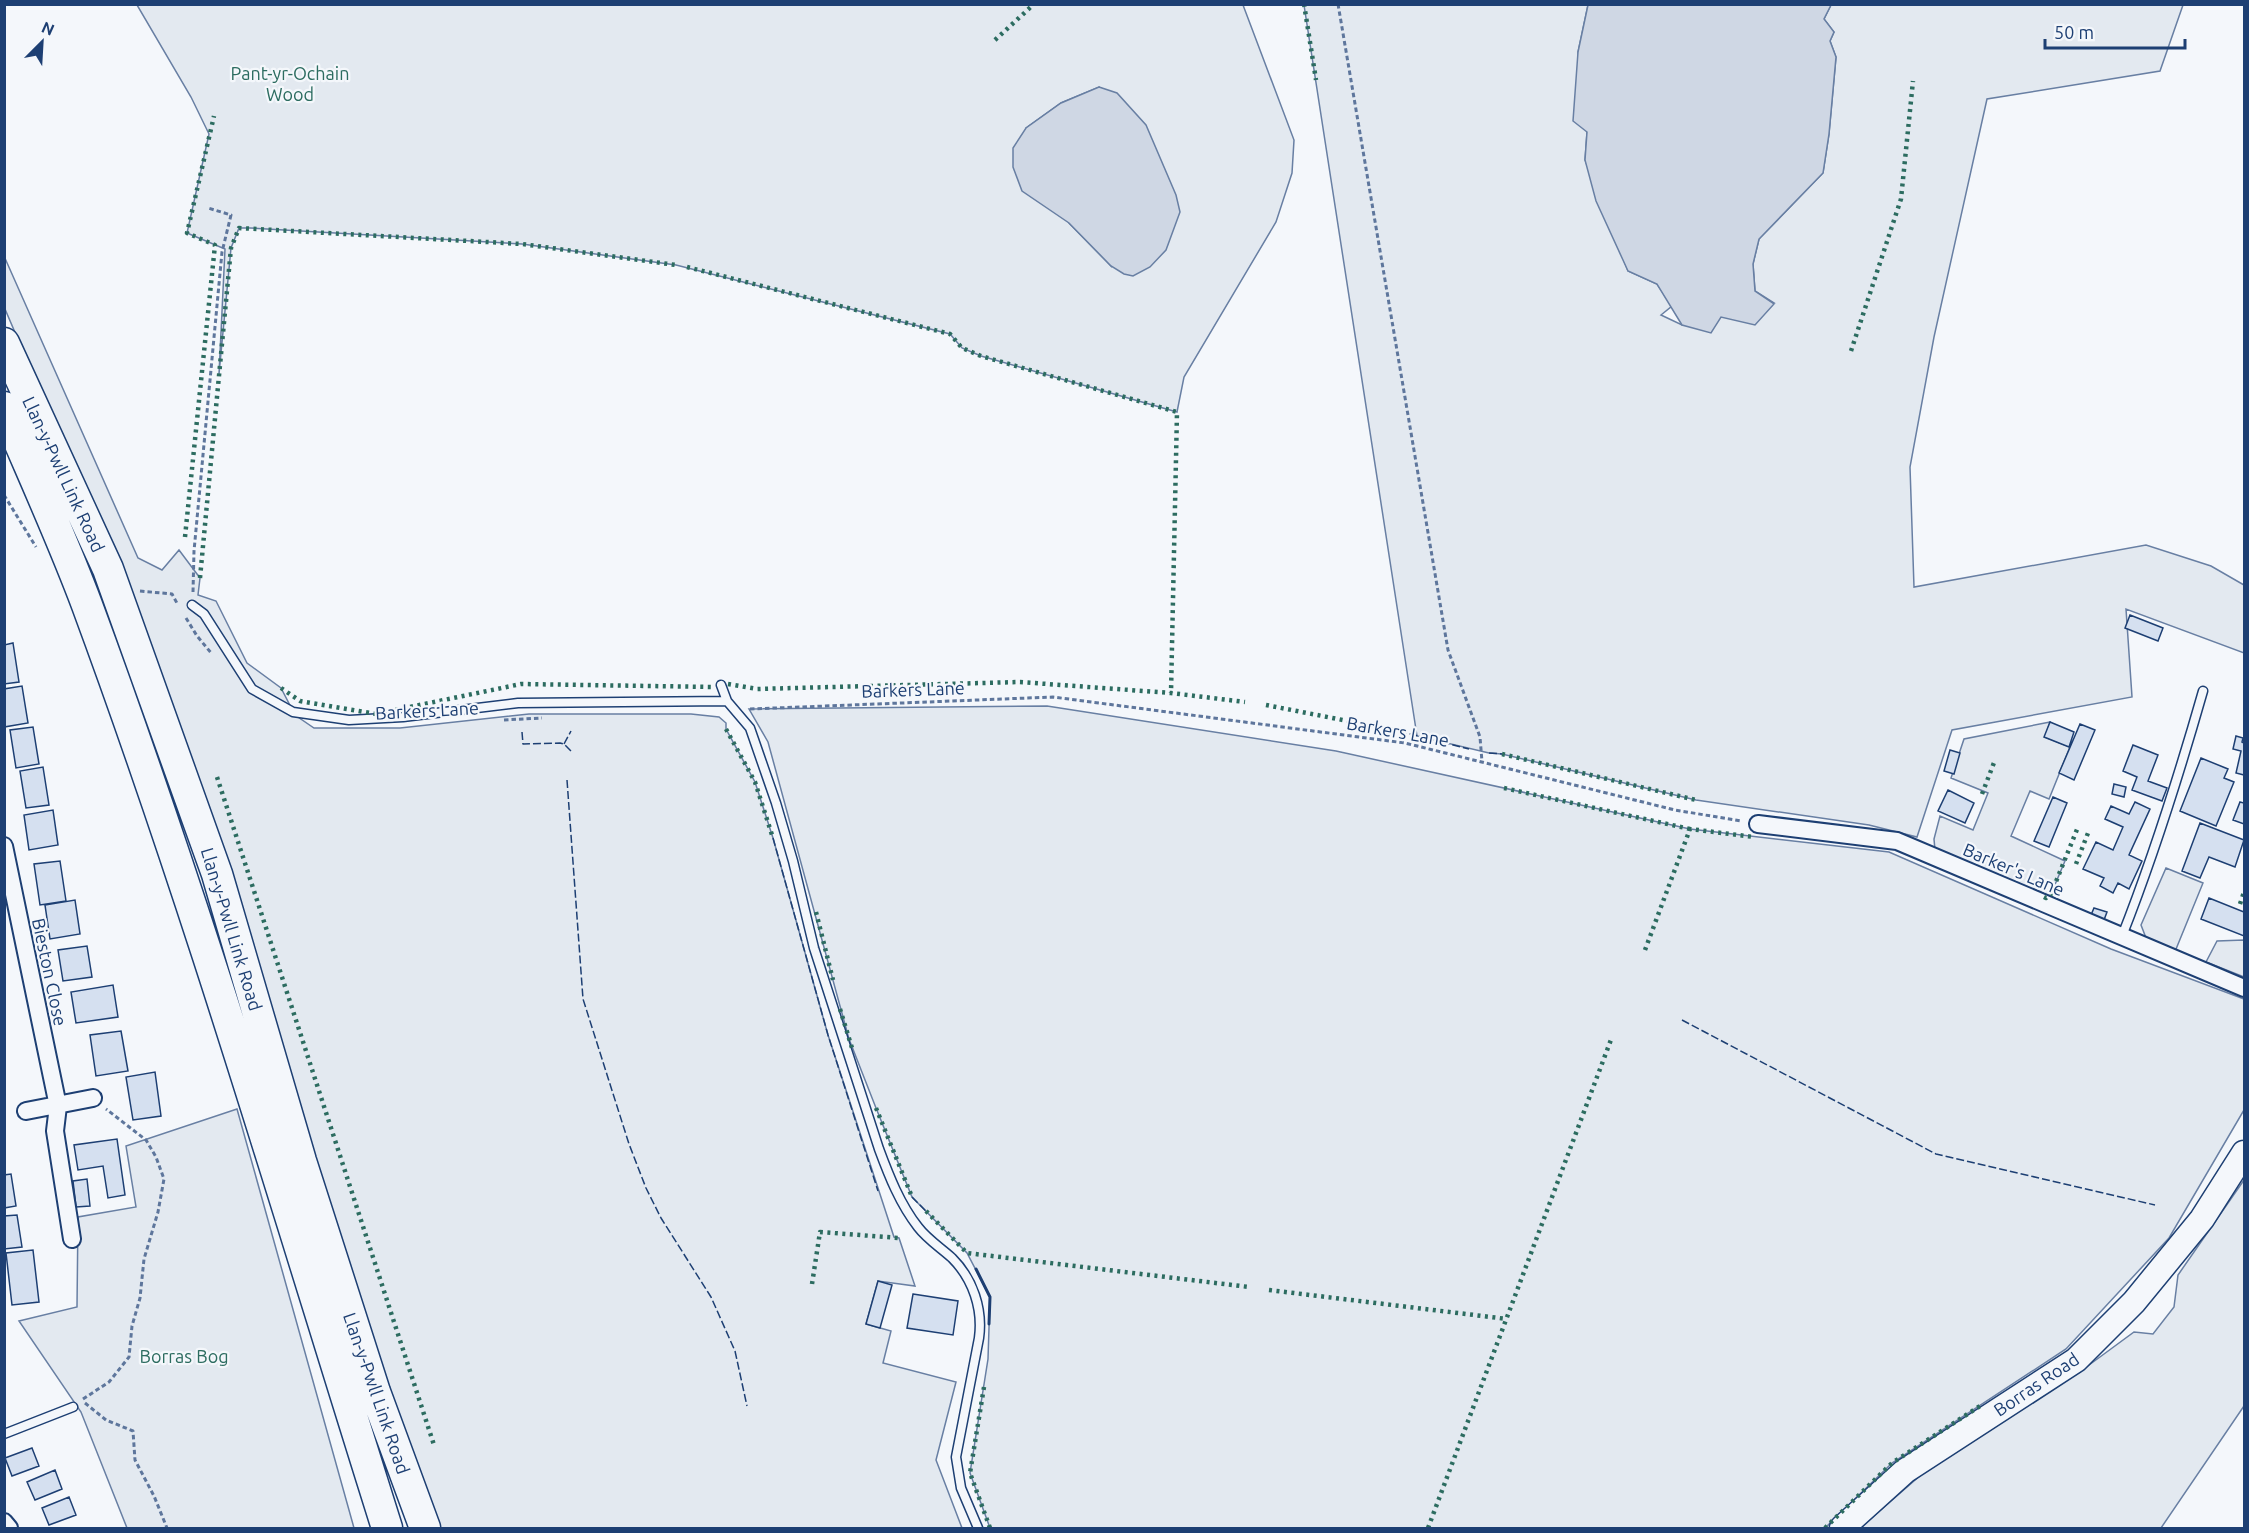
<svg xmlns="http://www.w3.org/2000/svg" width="2249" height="1533" font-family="Ubuntu,sans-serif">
<rect width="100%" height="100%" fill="#f4f7fb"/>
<path fill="#e3e9f0" stroke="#687fa3" stroke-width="1.5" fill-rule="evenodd" d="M 137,5 L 1243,5 L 1294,140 L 1292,173 L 1276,222 L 1184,377 L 1177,412 L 981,356 L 962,348 L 950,334 L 676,265 L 522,244 L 250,228 L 239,228 L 231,248 L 219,374 L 225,249 L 187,233 L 209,134 L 191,97 ZM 1099,87 L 1111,266 L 1069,223 L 1026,128 L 1061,103 Z
M 1304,5 L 1588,5 L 1578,52 L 1587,132 L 1585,160 L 1628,271 L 1657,284 L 1672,306 L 1661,315 L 1682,325 L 1774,303 L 1755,291 L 1753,264 L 1759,239 L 1823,173 L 1829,134 L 1836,57 L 1830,41 L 1834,32 L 1824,19 L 1831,5 L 2183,5 L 2160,71 L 1987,99 L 1934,337 L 1910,467 L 1914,587 L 2146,545 L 2211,566 L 2244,585 L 2244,653 L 2126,609 L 2132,697 L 1952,730 L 1917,837 L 1869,825 L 1696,800 L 1502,754 L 1489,753 L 1417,736 Z
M 4,256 L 138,558 L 162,570 L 179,550 L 200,578 L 198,595 L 216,601 L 247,663 L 281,688 L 295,715 L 314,728 L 400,728 L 529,714 L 691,714 L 719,717 L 726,723 L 726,729 L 755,782 L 773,838 L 828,1035 L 894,1237 L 899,1238 L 915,1286 L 878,1281 L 866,1324 L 891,1331 L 883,1363 L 956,1382 L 936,1460 L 962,1528 L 436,1528 L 106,545 L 5,309 Z
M 1047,706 L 1336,751 L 1690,829 L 1889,852 L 2111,949 L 2244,999 L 2244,1110 L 2169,1238 L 2066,1349 L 1892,1463 L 1825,1528 L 990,1528 L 970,1473 L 988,1359 L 990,1297 L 967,1253 L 912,1197 L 876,1108 L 849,1039 L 768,742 L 749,709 Z
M 2050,722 L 2045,737 L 2070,747 L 2049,799 L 2030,791 L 2011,836 L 2065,861 L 2051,894 L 2046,898 L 1935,850 L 1934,839 L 1940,816 L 1973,830 L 1988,793 L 1951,778 L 1964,739 Z
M 2166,868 L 2203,883 L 2174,954 L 2148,943 L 2141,925 Z
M 2244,940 L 2244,977 L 2206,962 L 2217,941 Z
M 237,1109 L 354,1528 L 127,1528 L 81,1412 L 19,1321 L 77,1307 L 78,1217 L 136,1207 L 126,1146 Z
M 2244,1180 L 2244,1406 L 2161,1528 L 1860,1528 L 1922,1474 L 2085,1368 L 2134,1332 L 2153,1334 L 2174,1307 L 2178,1275 Z"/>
<path fill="#cfd7e4" stroke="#687fa3" stroke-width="1.5" d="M 1588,5 L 1831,5 L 1824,19 L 1834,32 L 1830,41 L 1836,57 L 1829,134 L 1823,173 L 1759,239 L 1753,264 L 1755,291 L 1774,304 L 1755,325 L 1721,317 L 1711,333 L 1682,325 L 1657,284 L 1628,271 L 1596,201 L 1585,160 L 1587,132 L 1573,121 L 1578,52 Z
M 1099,87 L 1117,93 L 1146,125 L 1176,195 L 1180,212 L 1166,250 L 1150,267 L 1133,276 L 1124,274 L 1111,266 L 1069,223 L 1022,191 L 1013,167 L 1013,148 L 1026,128 L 1061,103 Z"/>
<path fill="#d5e0f0" stroke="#1d3f73" stroke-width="1.5" d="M 2130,615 L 2163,628 L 2158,641 L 2125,628 Z
M 13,643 L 19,682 L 4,684 L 4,645 Z
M 22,686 L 28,723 L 4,727 L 4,689 Z
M 2050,722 L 2074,732 L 2069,747 L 2044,737 Z
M 2080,724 L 2095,730 L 2074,780 L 2059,773 Z
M 33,727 L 39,764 L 16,768 L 10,730 Z
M 2236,736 L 2243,738 L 2242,742 L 2244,743 L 2244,775 L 2236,773 L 2241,751 L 2233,749 Z
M 2133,745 L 2158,755 L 2148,781 L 2167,788 L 2162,801 L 2132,790 L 2137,777 L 2123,771 Z
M 1950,750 L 1960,753 L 1954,774 L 1944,771 Z
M 2201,758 L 2228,769 L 2224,778 L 2234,782 L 2216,826 L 2180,811 Z
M 43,767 L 49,805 L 26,808 L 20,771 Z
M 2114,784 L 2126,787 L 2124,797 L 2112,794 Z
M 1948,790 L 1974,803 L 1965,823 L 1938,811 Z
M 2053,797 L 2067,803 L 2049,847 L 2034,841 Z
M 2135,802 L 2150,809 L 2129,855 L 2142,861 L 2129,889 L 2118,883 L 2113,893 L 2100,886 L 2104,878 L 2083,869 L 2096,842 L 2113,850 L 2123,827 L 2105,819 L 2111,806 L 2129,814 Z
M 2240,802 L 2244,803 L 2244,824 L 2233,820 Z
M 53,810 L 58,845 L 29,850 L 24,815 Z
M 2200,823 L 2244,840 L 2235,867 L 2209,857 L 2200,878 L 2182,871 Z
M 60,861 L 66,901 L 40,905 L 34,864 Z
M 2209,898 L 2244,912 L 2244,936 L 2201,919 Z
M 75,900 L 80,934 L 50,939 L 45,905 Z
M 2094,908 L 2107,912 L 2104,920 L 2091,915 Z
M 87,946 L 92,977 L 63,981 L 58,950 Z
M 113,985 L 118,1017 L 76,1023 L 71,992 Z
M 121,1031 L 128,1071 L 96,1076 L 90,1035 Z
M 155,1072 L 161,1116 L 133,1120 L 126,1077 Z
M 117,1139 L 125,1195 L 108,1198 L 103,1166 L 78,1170 L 74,1145 Z
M 11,1174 L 16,1206 L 4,1208 L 4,1175 Z
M 87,1179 L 90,1206 L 76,1207 L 73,1181 Z
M 17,1215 L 22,1247 L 4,1249 L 4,1216 Z
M 33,1250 L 39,1302 L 12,1305 L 6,1253 Z
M 878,1281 L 892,1285 L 880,1328 L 866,1324 Z
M 913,1294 L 958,1301 L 953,1335 L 907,1328 Z
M 32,1448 L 39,1466 L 12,1476 L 5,1458 Z
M 55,1470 L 62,1489 L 35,1500 L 27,1482 Z
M 69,1497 L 76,1515 L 49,1525 L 42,1508 Z"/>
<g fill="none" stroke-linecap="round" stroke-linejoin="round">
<g stroke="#1d3f73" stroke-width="11">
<path id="lane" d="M 192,605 L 204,614 L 252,689 L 293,712 L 349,720 L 403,717 L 518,703 L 727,701
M 721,685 L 727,701 L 750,728 L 776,803 L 793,861 L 814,948 L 879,1149 C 889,1176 900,1204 918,1227 C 927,1239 941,1248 952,1258 C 973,1279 983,1309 979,1338 L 956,1457 L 961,1488 L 978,1528
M 2122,936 C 2154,855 2179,775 2203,691
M 4,1434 L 73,1407"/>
</g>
<g stroke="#1d3f73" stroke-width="20">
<path id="street" d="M 1758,824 L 1897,841 L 2244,988
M 4,846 L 58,1106 L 55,1131 L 72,1239
M 26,1111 L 93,1098
M 4,1522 L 9,1528"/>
</g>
<g stroke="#1d3f73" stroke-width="27">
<path id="secondary" d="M 1842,1528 L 1905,1471 L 2076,1360 L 2134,1302 L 2202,1219 L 2244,1153"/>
</g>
<g stroke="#1d3f73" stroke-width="33">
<path id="highway" d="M 4,343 L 108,569 L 217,874 L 301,1161 L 375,1392 L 425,1528
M 4,407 C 32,473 62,538 87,605 C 199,908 290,1220 387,1528"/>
</g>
<path stroke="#5e769c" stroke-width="3" stroke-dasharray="4.5 3" stroke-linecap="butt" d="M 1338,4 L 1448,650 L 1480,737 L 1482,762
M 4,495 L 36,547
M 140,591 L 172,594 L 178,605
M 193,592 L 194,551 L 222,252 L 231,215 L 208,208
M 186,618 L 197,636 L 212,654
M 750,709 L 1053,697 L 1405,743 L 1675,810 L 1741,821
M 504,720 L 542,718
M 83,1399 L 109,1382 L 129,1357 L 132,1326 L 140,1298 L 144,1259 L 158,1212 L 164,1179 L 156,1157 L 146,1140 L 106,1109
M 85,1403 L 106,1420 L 133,1431 L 135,1460 L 154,1496 L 167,1528"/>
<use href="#lane" stroke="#f4f7fb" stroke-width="8"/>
<use href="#street" stroke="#f4f7fb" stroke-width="16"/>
<use href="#secondary" stroke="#f4f7fb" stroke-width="24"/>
<use href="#highway" stroke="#f4f7fb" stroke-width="30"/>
<path stroke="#2c6c60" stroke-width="4.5" stroke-dasharray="3 4.5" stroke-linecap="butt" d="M 1304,4 L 1316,80
M 995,40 L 1034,4
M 687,267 L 950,334 L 962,348 L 981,356 L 1177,412 L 1171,693
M 1851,351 L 1901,199 L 1913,81
M 185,537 L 215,245 L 187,233 L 214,116
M 200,578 L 231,248 L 239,228 L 522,244 L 676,265
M 728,684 L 757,689 L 1020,682 L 1171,693 L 1245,702
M 281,688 L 300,701 L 376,714 L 521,684 L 714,687
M 1266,705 L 1399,731
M 726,729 L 755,782 L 773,838
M 1502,754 L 1696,800
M 217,777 L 434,1445
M 1504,788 L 1690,829
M 1982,794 L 1995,760
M 2076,864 L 2088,833
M 2044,897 L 2046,898 L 2051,894 L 2078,827
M 2240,904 L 2244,892
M 816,912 L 833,980
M 1645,950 L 1690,829 L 1754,837
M 840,1009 L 852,1048
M 876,1108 L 912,1197
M 926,1211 L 967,1253 L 1249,1287
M 812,1284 L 820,1232 L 899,1238
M 1269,1290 L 1507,1319
M 984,1387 L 970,1473 L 990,1528
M 1428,1528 L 1612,1037
M 1825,1528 L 1892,1463 L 1980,1406"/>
<path stroke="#1d3f73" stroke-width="1.5" stroke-dasharray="8 3" stroke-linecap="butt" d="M 1399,731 L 1469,749
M 522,732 L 523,744 L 560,743 L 564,744 L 571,751
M 564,744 L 571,731
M 1489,753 L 1502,754
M 567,780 L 583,999 L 629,1144 L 646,1188 L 661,1218 L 711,1297 L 735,1351 L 747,1406
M 773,838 L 828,1035 L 878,1191
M 1682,1020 L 1936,1154 L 2155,1205
M 912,1197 L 926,1211"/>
<path stroke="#1d3f73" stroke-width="3" d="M 976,1269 L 990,1297 L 989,1324"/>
</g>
<g text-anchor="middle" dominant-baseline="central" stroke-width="4.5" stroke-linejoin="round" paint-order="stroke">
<g font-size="18" fill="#2c6c60" stroke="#f4f7fb">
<text x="290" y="73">Pant-yr-Ochain<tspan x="290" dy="21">Wood</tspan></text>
<text x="184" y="1356">Borras Bog</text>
</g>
<g font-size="18" fill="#1d3f73" stroke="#f4f7fb">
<text transform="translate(64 474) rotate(65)">Llan-y-Pwll Link Road</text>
<text transform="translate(913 689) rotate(-2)">Barkers Lane</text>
<text transform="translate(427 710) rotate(-3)">Barkers Lane</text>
<text transform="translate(1398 731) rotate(10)">Barkers Lane</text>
<text transform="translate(2014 869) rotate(23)">Barker's Lane</text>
<text transform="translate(232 929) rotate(73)">Llan-y-Pwll Link Road</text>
<text transform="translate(50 972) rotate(78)">Bieston Close</text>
<text transform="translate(2036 1384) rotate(-34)">Borras Road</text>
<text transform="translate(377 1393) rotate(71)">Llan-y-Pwll Link Road</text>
</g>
</g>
<rect width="2249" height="1533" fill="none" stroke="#1d3f73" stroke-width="12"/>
<g transform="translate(42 42) rotate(24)" stroke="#f4f7fb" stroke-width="4.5" paint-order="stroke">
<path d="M0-4.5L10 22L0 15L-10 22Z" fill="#1d3f73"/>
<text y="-9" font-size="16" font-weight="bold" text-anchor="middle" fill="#1d3f73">N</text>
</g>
<path d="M2045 39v9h140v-9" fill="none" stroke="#1d3f73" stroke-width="3"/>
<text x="2054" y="39" font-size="18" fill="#1d3f73" stroke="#f4f7fb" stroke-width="4.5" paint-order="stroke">50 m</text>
</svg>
